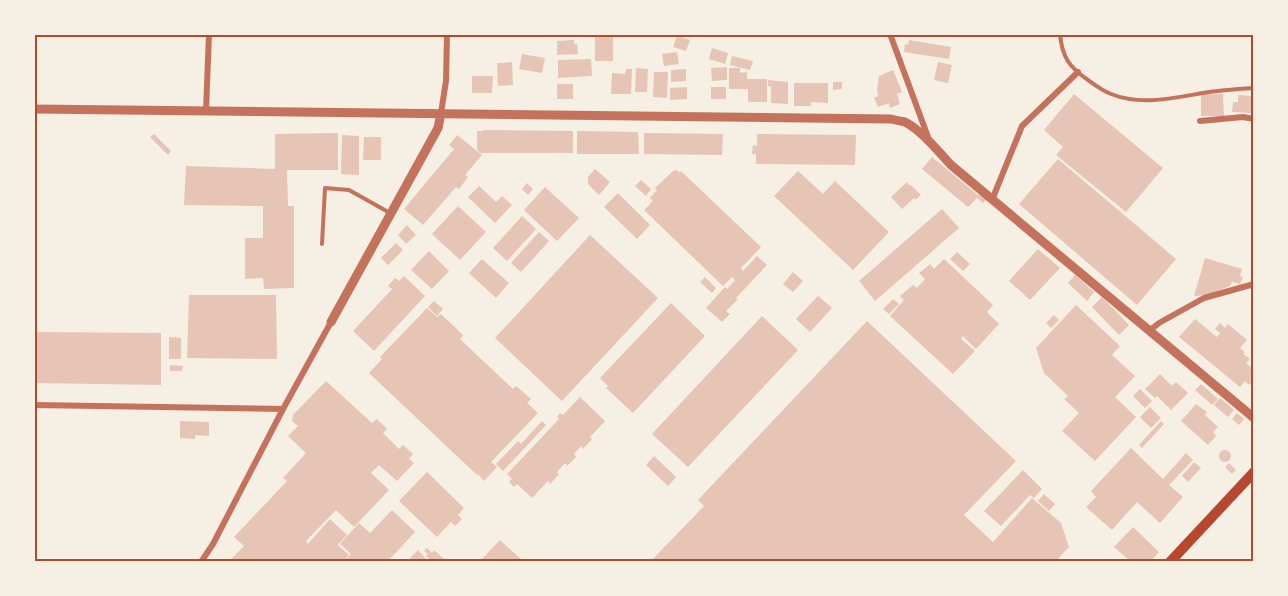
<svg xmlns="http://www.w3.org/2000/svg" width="1288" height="596" font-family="Lato,sans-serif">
<rect width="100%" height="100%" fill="#f6efe4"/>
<path fill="#e6c5b7" d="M 470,34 L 496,34 L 496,37 L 470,36 Z
M 595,34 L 613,34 L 613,61 L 595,61 Z
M 677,36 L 690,40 L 686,51 L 673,47 Z
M 574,40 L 574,44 L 577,44 L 578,54 L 557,55 L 557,41 Z
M 909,40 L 951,47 L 949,59 L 904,52 L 905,44 L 908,45 Z
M 712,48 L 728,53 L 725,64 L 709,59 Z
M 677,52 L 679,64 L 664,66 L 662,54 Z
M 522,54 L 545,58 L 542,73 L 519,69 Z
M 732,56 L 753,61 L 750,70 L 730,65 Z
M 591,59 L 592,76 L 558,78 L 558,60 Z
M 512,62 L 513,85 L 498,86 L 497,63 Z
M 938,62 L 952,65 L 948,83 L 934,80 Z
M 727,67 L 727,80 L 712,81 L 711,68 Z
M 636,68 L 648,69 L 647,92 L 635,92 Z
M 729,68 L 740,68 L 740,73 L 747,72 L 747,79 L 767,79 L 767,102 L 748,102 L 748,89 L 729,89 Z
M 626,69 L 632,69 L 631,94 L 611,94 L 612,73 L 625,74 Z
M 686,69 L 686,81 L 671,82 L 671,70 Z
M 893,70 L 902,92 L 897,94 L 900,104 L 890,108 L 889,103 L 878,107 L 874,98 L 878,96 L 877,90 L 879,76 Z
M 654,72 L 668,72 L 667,98 L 653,97 Z
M 472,76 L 493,76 L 492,93 L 472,93 Z
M 768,80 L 788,82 L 788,104 L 771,103 L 771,86 L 768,86 Z
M 833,82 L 842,82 L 842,89 L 833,90 Z
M 794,83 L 828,83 L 828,103 L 811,102 L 811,106 L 794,106 Z
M 557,84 L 573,84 L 573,99 L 557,99 Z
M 687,87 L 687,99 L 670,100 L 670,88 Z
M 711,87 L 726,87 L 726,99 L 711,99 Z
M 1074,94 L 1163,168 L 1126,212 L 1056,155 L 1063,147 L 1044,130 Z
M 1201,94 L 1223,94 L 1224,116 L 1201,116 Z
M 1238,95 L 1252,96 L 1251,113 L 1232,112 L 1233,102 L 1238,102 Z
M 483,130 L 573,131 L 573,153 L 480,153 L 477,149 L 477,131 L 483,131 Z
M 577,131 L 638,132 L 639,154 L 577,154 Z
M 338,133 L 338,170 L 287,170 L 288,206 L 294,206 L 294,288 L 264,289 L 263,278 L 245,279 L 245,238 L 263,238 L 263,206 L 184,205 L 186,166 L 275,169 L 275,134 Z
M 644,133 L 723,134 L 722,155 L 644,154 Z
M 154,134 L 171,151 L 168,155 L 150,137 Z
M 757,134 L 856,135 L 855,165 L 756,164 L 756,154 L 752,154 L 753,145 L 757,146 Z
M 342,135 L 359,136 L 359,175 L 341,174 Z
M 457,135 L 482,155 L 465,175 L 468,177 L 459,189 L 456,187 L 423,225 L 404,209 L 454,149 L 449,145 Z
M 364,137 L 381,137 L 381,160 L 363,160 Z
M 932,157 L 979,196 L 980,194 L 986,200 L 983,203 L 977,198 L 968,207 L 922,169 Z
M 1058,159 L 1176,259 L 1137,305 L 1019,204 Z
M 595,169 L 610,182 L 599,195 L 588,184 L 588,177 Z
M 677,170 L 680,173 L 681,171 L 761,247 L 741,268 L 743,271 L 757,256 L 767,265 L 736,298 L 738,299 L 726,311 L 730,314 L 722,322 L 706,308 L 725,287 L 727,289 L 735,280 L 732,277 L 723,286 L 644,210 L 653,201 L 650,198 L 657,190 L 655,188 L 673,171 Z
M 798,171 L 823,194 L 835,181 L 889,232 L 853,270 L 774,196 Z
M 641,180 L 651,189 L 646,196 L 635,186 Z
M 907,182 L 910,186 L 911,185 L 921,195 L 915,200 L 914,198 L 902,209 L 891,197 Z
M 527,183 L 533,189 L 528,195 L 522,189 Z
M 479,186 L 496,202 L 502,196 L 512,205 L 495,223 L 468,197 Z
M 545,187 L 579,218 L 557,241 L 524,210 Z
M 618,193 L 650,225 L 637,239 L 604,207 Z
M 458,206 L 486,232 L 460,260 L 432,234 Z
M 942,209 L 959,228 L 875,301 L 859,281 Z
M 522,216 L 536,229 L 507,261 L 493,248 Z
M 407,225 L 416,235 L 406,244 L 398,235 Z
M 539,232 L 549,241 L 521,272 L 511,263 Z
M 590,235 L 658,298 L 562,401 L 495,338 Z
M 396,243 L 403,250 L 388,265 L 381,258 Z
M 1038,249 L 1060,268 L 1030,300 L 1009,281 Z
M 429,251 L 449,271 L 432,289 L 411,270 Z
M 957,252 L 970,264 L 963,271 L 950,259 Z
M 1205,258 L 1242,269 L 1240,276 L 1243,277 L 1240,284 L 1232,282 L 1230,286 L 1207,295 L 1194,296 Z
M 482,259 L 509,283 L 496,298 L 469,273 Z
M 944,259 L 993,305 L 987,312 L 999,324 L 976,349 L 963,336 L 962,337 L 961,339 L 975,351 L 953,374 L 890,316 L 904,300 L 900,296 L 913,285 L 917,288 L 925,279 L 919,273 L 930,264 L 934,269 Z
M 793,272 L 803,281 L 793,292 L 783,284 Z
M 1075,275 L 1094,292 L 1087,301 L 1068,283 Z
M 404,276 L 425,296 L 374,351 L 353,331 L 392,289 L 388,286 L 395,278 L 399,281 Z
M 705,277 L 716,288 L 712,293 L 700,282 Z
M 189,295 L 276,295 L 277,359 L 187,358 Z
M 818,296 L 832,308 L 810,332 L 796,319 Z
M 1102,297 L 1129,325 L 1119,335 L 1092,307 Z
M 893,299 L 899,304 L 889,314 L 883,309 Z
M 434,301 L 443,309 L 437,316 L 428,307 Z
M 671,303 L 705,336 L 633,413 L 606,388 L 608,386 L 600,378 Z
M 1076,305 L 1120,346 L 1112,355 L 1135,376 L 1115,397 L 1136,417 L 1095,461 L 1062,431 L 1079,413 L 1064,399 L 1068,396 L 1044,373 L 1036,348 Z
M 427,308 L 437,317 L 441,314 L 463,335 L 460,339 L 513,389 L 516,386 L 531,399 L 527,403 L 538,413 L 491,462 L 497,467 L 484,481 L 478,474 L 477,475 L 369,373 L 382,359 L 380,357 Z
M 1054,315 L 1059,320 L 1051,328 L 1046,323 Z
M 762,316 L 798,350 L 688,467 L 652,434 Z
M 1195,319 L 1217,337 L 1220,333 L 1215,329 L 1220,323 L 1225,328 L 1228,324 L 1247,340 L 1240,348 L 1245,352 L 1243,354 L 1250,359 L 1246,363 L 1254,370 L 1254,379 L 1249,385 L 1245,381 L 1240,387 L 1179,337 Z
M 867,321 L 1016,461 L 964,515 L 993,542 L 1032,498 L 1061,523 L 1069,547 L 1056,561 L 651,561 L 704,506 L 698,500 Z
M 34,332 L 161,333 L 161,385 L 34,383 Z
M 169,337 L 181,338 L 181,359 L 169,359 Z
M 170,365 L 183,366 L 182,371 L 170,371 Z
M 1160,374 L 1172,386 L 1176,382 L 1188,393 L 1171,410 L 1157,396 L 1155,398 L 1145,389 Z
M 326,381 L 372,423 L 377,419 L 387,429 L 383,433 L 399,449 L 403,445 L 413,454 L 409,459 L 414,463 L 397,481 L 379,465 L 371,473 L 389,490 L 354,527 L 336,510 L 306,541 L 308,544 L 330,519 L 347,535 L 335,548 L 338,545 L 349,555 L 343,561 L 229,561 L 244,546 L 234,537 L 287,481 L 283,478 L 306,453 L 288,436 L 298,426 L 292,421 L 293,415 Z
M 1201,384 L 1218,399 L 1212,405 L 1195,390 Z
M 1140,389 L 1152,401 L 1145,408 L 1133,396 Z
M 580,397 L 605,421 L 590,437 L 592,439 L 583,449 L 581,446 L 574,454 L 576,457 L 567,466 L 565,463 L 557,472 L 559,474 L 550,484 L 548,481 L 532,498 L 517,484 L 514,487 L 509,482 L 512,479 L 507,474 L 559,419 L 557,417 L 560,413 L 563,415 Z
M 1220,398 L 1234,410 L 1228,417 L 1214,405 Z
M 1196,404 L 1207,412 L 1205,415 L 1218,427 L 1213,432 L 1216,436 L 1208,445 L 1181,421 Z
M 1150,407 L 1161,418 L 1151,428 L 1140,417 Z
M 1237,413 L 1244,419 L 1239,425 L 1232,419 Z
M 180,421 L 209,422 L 209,436 L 195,435 L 195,439 L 180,438 Z
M 542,421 L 546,425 L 503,471 L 496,464 L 518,441 L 521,444 Z
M 1161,421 L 1164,424 L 1142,448 L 1139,445 Z
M 1131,448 L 1163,479 L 1186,453 L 1193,460 L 1169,485 L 1183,497 L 1160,523 L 1137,502 L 1112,530 L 1086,507 L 1096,497 L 1091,491 Z
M1219 456a6 6 0 1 1 12 0a6 6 0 1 1-12 0Z
M 654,456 L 676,477 L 668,486 L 646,465 Z
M 1194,462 L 1201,468 L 1188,482 L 1182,476 Z
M 1229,463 L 1236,470 L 1232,474 L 1225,467 Z
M 1023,470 L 1042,489 L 1034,498 L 1030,495 L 1001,526 L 984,511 Z
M 427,472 L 464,508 L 458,515 L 462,519 L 455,526 L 451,522 L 437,537 L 399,501 Z
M 1044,494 L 1055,504 L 1049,511 L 1038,501 Z
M 392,510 L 415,532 L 388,561 L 344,561 L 351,554 L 340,544 L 359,523 L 370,533 Z
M 1133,527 L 1159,552 L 1151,561 L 1130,561 L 1114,547 Z
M 500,540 L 523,561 L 485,561 L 482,559 Z
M 427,548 L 432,553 L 434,550 L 446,561 L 407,561 L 418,550 L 428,561 L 430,560 L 426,556 L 428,554 L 424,551 Z"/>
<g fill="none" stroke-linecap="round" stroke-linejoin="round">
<path stroke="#c5725c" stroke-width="4" d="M 1060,34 C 1062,57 1069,67 1088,80 C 1095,85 1103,91 1111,94 C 1141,106 1173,98 1203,93 C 1220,90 1237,89 1254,88
M 322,244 L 325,188 L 349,190 L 390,213"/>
<path stroke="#c5725c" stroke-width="6" d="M 890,34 L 928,137
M 206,110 L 209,34
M 441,113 L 446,81 L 447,34
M 1200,121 L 1243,117 L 1254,119
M 992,200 L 1022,126 L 1078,72
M 1149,331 L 1159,323 L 1204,298 L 1254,284
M 34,405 L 283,409
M 201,562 L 213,544 L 283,409 L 331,322"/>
<path stroke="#c5725c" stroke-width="9" d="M 34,109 L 891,119 C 895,120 900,121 905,122 C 921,130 939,152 951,165 L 1254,418
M 331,322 L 438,128 L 441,113"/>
<path stroke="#b5482f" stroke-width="10" d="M 1170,562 L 1254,472"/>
</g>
<rect width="1288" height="596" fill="none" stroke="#f6efe4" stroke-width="72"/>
<rect x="36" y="36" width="1216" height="524" fill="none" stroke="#b5482f" stroke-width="2"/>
</svg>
